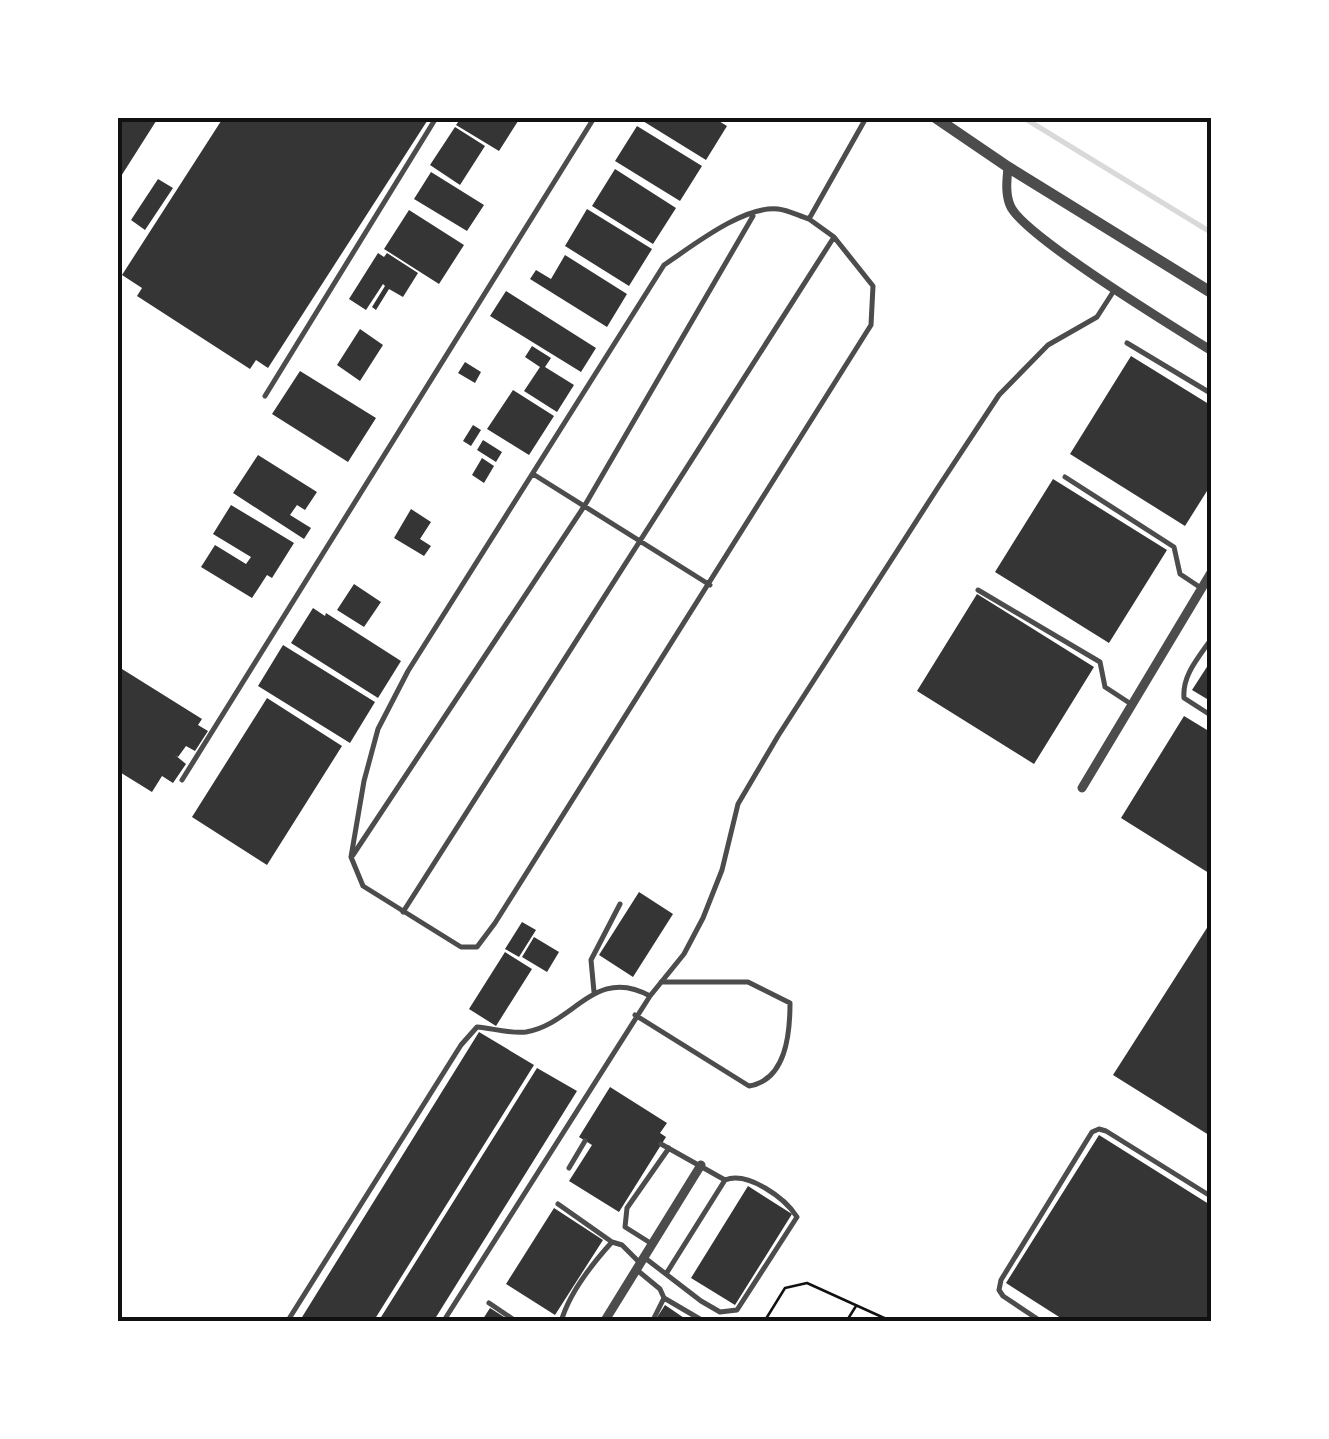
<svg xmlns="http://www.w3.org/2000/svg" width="1329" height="1439" font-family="Roboto,sans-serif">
<rect width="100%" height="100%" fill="#fff"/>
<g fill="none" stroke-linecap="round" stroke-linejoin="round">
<path stroke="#d9d9d9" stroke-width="5" d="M 1024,118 L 1212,233"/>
</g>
<path fill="#353535" d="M 118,118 L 158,118 L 118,181 Z
M 223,118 L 429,118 L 268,368 L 256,360 L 250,369 L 137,296 L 142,288 L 122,275 Z
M 461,118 L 520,118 L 499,151 L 456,125 Z
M 638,118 L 714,118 L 727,126 L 706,160 Z
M 637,126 L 702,166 L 680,201 L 615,161 Z
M 455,127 L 485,146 L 460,185 L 430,165 Z
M 615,169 L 676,208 L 653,244 L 592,206 Z
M 431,172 L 484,205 L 467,231 L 414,199 Z
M 158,179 L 173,188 L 145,230 L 131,220 Z
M 587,209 L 652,249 L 629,286 L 565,246 Z
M 409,210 L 464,245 L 439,284 L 384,249 Z
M 378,253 L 384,257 L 387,253 L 418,273 L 403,297 L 389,289 L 376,310 L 372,307 L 385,286 L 383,284 L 366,310 L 349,299 Z
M 565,255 L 627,294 L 607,327 L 530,279 L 536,270 L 551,279 Z
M 506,291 L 596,348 L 581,372 L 490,316 Z
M 360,329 L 383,345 L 360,381 L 337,365 Z
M 532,346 L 551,358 L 545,367 L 574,385 L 557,412 L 524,391 L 540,367 L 525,357 Z
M 1131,356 L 1212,406 L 1212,483 L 1185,526 L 1070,454 Z
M 465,362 L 481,372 L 475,383 L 458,373 Z
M 300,371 L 376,418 L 348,462 L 272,414 Z
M 513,390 L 554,416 L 529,455 L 487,429 Z
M 473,425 L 481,430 L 471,446 L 463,441 Z
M 483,440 L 502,452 L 496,462 L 477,450 Z
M 258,455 L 317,492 L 305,510 L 297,505 L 290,515 L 311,528 L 304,539 L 233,493 Z
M 482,458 L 494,466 L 484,483 L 472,475 Z
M 1053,479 L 1167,550 L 1109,643 L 995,572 Z
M 231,505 L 294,543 L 272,578 L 267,575 L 252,598 L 201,567 L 215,545 L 246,564 L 251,557 L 213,534 Z
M 411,509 L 431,522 L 420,539 L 431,546 L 424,556 L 394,538 Z
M 354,584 L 381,602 L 364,627 L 337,610 Z
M 977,594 L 1094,667 L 1034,764 L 917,691 Z
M 313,608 L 325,616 L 326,613 L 401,661 L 378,698 L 291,643 Z
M 283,645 L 375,702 L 350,743 L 258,686 Z
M 1212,659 L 1212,702 L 1192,690 Z
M 122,669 L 202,719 L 198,725 L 208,731 L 195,751 L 186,746 L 178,757 L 175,755 L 186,764 L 173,783 L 162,776 L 152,792 L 118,771 L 118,677 Z
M 267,698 L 342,746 L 267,865 L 192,817 Z
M 1184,716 L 1212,733 L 1212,875 L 1121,818 Z
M 639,892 L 673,914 L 633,977 L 599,955 Z
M 1212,920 L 1212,1137 L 1113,1075 Z
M 522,922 L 536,930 L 519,957 L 505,949 Z
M 534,937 L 559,952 L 547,972 L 522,957 Z
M 505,952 L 532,969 L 496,1026 L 469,1009 Z
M 479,1032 L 534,1065 L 373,1322 L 299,1322 Z
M 537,1068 L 577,1091 L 433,1322 L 378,1322 Z
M 610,1087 L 667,1123 L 660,1133 L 666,1137 L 619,1212 L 569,1181 L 592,1145 L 579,1137 Z
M 1099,1135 L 1212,1206 L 1212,1322 L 1067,1322 L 1006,1283 Z
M 748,1186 L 792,1214 L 735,1305 L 691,1278 Z
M 554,1208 L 603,1240 L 555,1315 L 506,1284 Z
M 665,1305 L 690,1322 L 654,1322 Z
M 490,1308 L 512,1322 L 481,1322 Z"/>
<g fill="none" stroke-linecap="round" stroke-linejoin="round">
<path stroke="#111" stroke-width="2.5" d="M 764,1322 L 785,1288 L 807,1283 L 893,1322
M 846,1322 L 856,1306"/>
<path stroke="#4c4c4c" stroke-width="5" d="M 809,219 L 834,237 L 873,286 L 871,325 L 495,923 L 477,947 L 461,947 L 363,886 L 351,857 L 364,781 L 378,729 L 408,671 L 664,265 C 691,247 744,205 778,209 C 788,210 799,216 809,219 L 866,118
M 1127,343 L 1212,394
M 265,396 L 436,118
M 533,474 L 710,585
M 1065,477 L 1174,547 L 1180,574 L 1201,588
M 978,590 L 1100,662 L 1105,687 L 1131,704
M 1212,638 C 1199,657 1182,675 1184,698 L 1212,716
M 182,780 L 594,118
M 353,855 L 585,505 L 753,216
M 403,912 L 834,237
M 594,992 L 591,960 L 620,904
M 635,1015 L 749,1086 C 786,1080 790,1034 790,1003 L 748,982 L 661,982
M 661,1144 L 725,1180
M 569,1168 L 585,1141
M 558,1204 L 612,1242
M 652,1244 L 625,1227 L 627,1208 L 669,1148
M 645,1258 L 701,1301 L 720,1312 L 737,1310 L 797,1217 C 785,1198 748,1171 725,1180 L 666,1274
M 637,1270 L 660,1289 L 664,1298 L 652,1322
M 664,1298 L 705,1322
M 489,1303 L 517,1322
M 287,1322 L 461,1045 L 477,1027 C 491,1028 511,1034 526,1032 C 574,1024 595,965 650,996 L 684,954 L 703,918 L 722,870 L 738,804 L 778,736 L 937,489 L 999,395 L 1048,345 L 1097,317 L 1115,289
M 443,1322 L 650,996
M 561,1322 C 569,1293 592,1264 612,1242 L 622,1245 L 640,1263
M 1042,1322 L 1003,1296 L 999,1290 L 1001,1280 L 1092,1132 L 1099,1129 L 1106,1131 L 1212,1197"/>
<path stroke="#4c4c4c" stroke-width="9" d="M 1008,167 C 1007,179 1005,193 1010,205 C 1020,234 1177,329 1212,351
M 1082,788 L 1212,571
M 604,1322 L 701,1165"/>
<path stroke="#4c4c4c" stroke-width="11" d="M 936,118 L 1008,167 L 1212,293"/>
</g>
<rect width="1329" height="1439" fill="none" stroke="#ffffff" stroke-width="240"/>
<rect x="120" y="120" width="1089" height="1199" fill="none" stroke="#111" stroke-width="4"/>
</svg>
